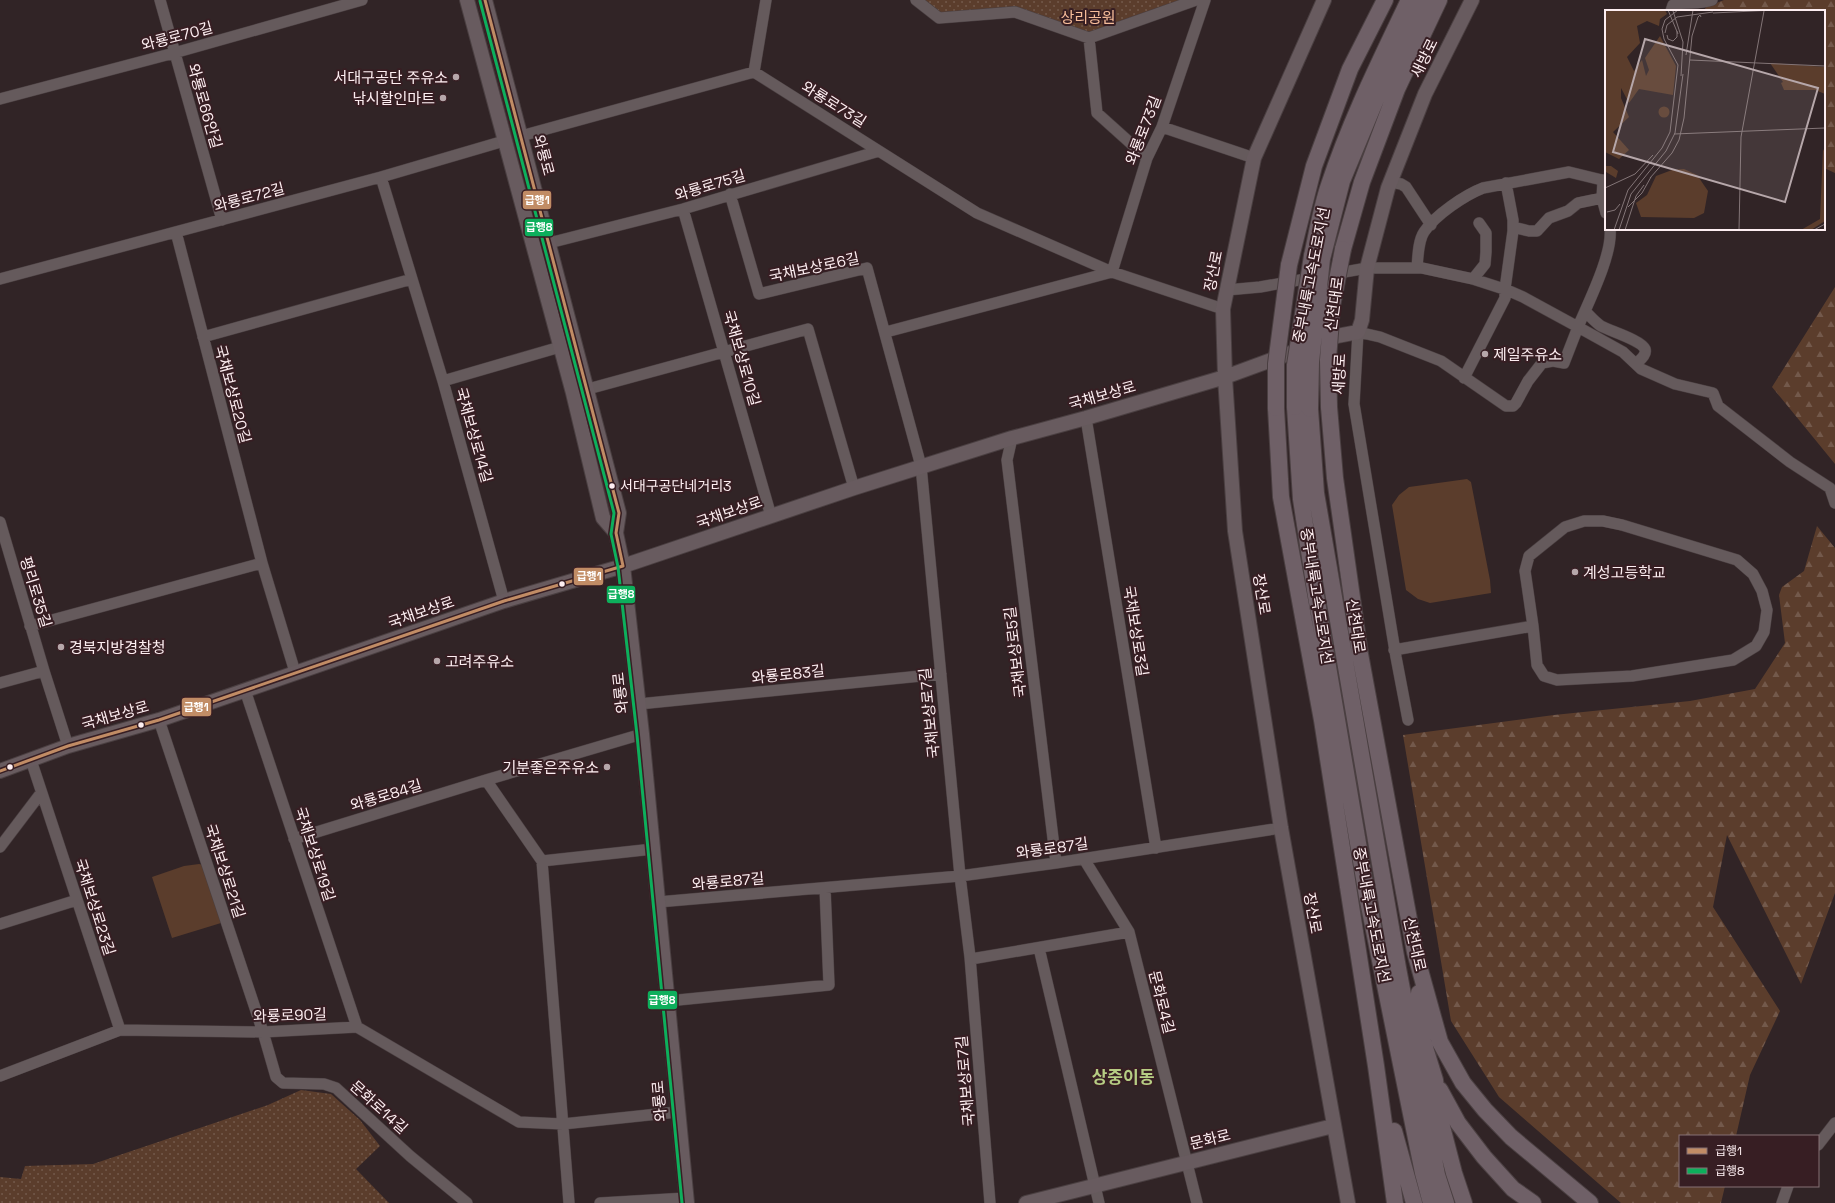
<svg xmlns="http://www.w3.org/2000/svg" width="1835" height="1203" font-family="'Space Grotesk','Noto Sans KR',sans-serif">
<defs>
<pattern id="forest-firs" width="22" height="20" patternUnits="userSpaceOnUse"><rect width="22" height="20" fill="#5b3d2c"/><path d="M5 1l3.5 6h-7zM16 11l3.5 6h-7z" fill="#73594b"/></pattern>
<pattern id="park-dots" width="8" height="8" patternUnits="userSpaceOnUse"><rect width="8" height="8" fill="#5b3d2c"/><path d="M2 2h.1M6 6h.1" fill="none" stroke="#73594b" stroke-width="1.8" stroke-linecap="round"/></pattern>
</defs>
<rect width="100%" height="100%" fill="#312426"/>
<path fill="#5b3d2c" d="M 1467,479 L 1471,482 L 1490,580 L 1491,593 L 1430,603 L 1418,599 L 1406,590 L 1392,505 L 1399,495 L 1409,487 Z
M 199,864 L 204,865 L 221,923 L 172,938 L 152,877 L 184,866 Z"/>
<path fill="url(#forest-firs)" d="M 1724,0 L 1835,0 L 1835,173 L 1824,168 L 1824,11 L 1704,11 L 1706,7 Z
M 1835,287 L 1835,464 L 1772,387 Z
M 1817,526 L 1835,548 L 1835,893 L 1801,984 L 1727,835 L 1713,907 L 1780,1011 L 1750,1075 L 1736,1136 L 1680,1136 L 1680,1186 L 1725,1186 L 1721,1203 L 1621,1203 L 1499,1097 L 1451,1021 L 1403,735 L 1554,715 L 1690,701 L 1755,689 L 1785,643 L 1779,595 L 1782,587 L 1804,571 Z"/>
<path fill="url(#park-dots)" d="M 923,0 L 1184,0 L 1087,34 L 1015,8 L 939,14 Z
M 301,1090 L 331,1094 L 360,1120 L 380,1146 L 356,1169 L 389,1203 L 0,1203 L 0,1177 L 21,1179 L 25,1166 L 93,1164 L 268,1105 Z"/>
<g fill="none" stroke-linecap="round" stroke-linejoin="round">
<g stroke="#4a3f41" stroke-width="12">
<path id="minor" d="M 160,0 L 222,220
M 916,0 L 939,18 L 1015,12 L 1089,38 L 1196,0
M 1671,11 L 1673,5 C 1685,1 1699,5 1712,0
M 1089,38 L 1097,113 L 1147,158
M 754,72 L 766,0
M 0,99 L 174,53 L 362,0
M 1162,127 L 1254,158
M 521,136 L 754,72 L 977,213 L 1112,272 L 1223,309
M 381,177 L 443,381 L 504,601
M 1603,180 L 1602,198 L 1606,213
M 1390,182 L 1401,184 L 1406,187 L 1431,225
M 730,194 L 759,294 L 867,268 L 921,466 L 960,876 L 970,957 L 990,1203
M 683,209 L 771,516
M 1513,227 L 1529,231 L 1537,231 L 1549,218 L 1568,211 L 1578,203 L 1602,198
M 176,232 L 262,563 L 295,672
M 549,243 L 683,209 L 879,151
M 1417,268 C 1418,257 1418,241 1424,232 C 1435,215 1465,195 1483,188 L 1569,172 L 1606,181
M 0,279 L 381,177 L 504,141
M 1473,279 L 1485,264 L 1486,252 L 1486,233 L 1479,223
M 1227,290 L 1260,287 L 1367,268 L 1422,268 L 1473,279 L 1507,290 L 1523,297 L 1578,327 C 1588,303 1613,254 1610,229
M 1585,311 C 1590,316 1595,322 1601,326 C 1610,331 1641,340 1645,349 C 1647,355 1640,360 1636,364
M 886,332 L 1112,272 L 1147,158 L 1162,127 L 1205,0
M 203,337 L 412,279
M 1464,378 L 1505,298 L 1505,289 L 1513,231 L 1513,220 L 1506,183
M 443,381 L 560,347
M 588,389 L 808,329 L 854,488
M 1086,418 L 1156,848
M 1012,438 L 1007,460 L 1056,863
M 0,522 L 44,671 L 68,746
M 30,626 L 262,563
M 1394,650 L 1533,626 L 1525,571 L 1529,556 L 1565,527 L 1584,521 L 1603,521 L 1622,525 L 1737,560 L 1753,574 L 1762,591 L 1767,610 L 1764,632 L 1756,646 L 1733,660 L 1632,676 L 1557,680 L 1544,676 L 1537,665 L 1533,626
M 0,683 L 44,671
M 245,690 L 357,1027
M 639,704 L 941,674
M 159,720 L 263,1032 L 276,1077 L 283,1083 L 324,1084 L 336,1088 L 410,1156 L 467,1203
M 1408,720 L 1396,657 L 1354,404 L 1358,332 L 1380,337 L 1441,361 L 1506,406 L 1513,406 L 1516,403 L 1528,381 L 1542,363 L 1553,361 L 1564,363 L 1578,327 L 1623,352 L 1641,369 L 1675,384 L 1713,393 L 1718,406 L 1790,462 L 1830,488 L 1835,503
M 31,760 L 120,1030
M 486,780 L 542,861 L 569,1203
M 294,839 L 486,780 L 642,734
M 0,847 L 41,793
M 1084,859 L 1129,932 L 1197,1203
M 542,861 L 653,849
M 658,902 L 960,876 L 1056,863 L 1281,828
M 0,924 L 77,900
M 1039,948 L 1099,1203
M 970,957 L 971,959 L 1129,932
M 668,1001 L 829,985 L 825,888
M 0,1076 L 120,1030 L 263,1032 L 357,1027 L 519,1122 L 563,1124 L 677,1112
M 1818,1145 L 1835,1123
M 600,1203 L 686,1198
M 1782,1203 L 1788,1186"/>
</g>
<g stroke="#4a3f41" stroke-width="16">
<path id="major" d="M 467,0 L 573,393 L 603,518 L 616,533
M 485,0 L 619,513 L 616,533 L 623,566 L 642,734 L 687,1203
M 1324,0 L 1254,158 L 1223,309 L 1225,377 L 1235,531 L 1281,828 L 1348,1203
M 0,771 L 68,746 L 159,720 L 504,601 L 623,566 L 854,488 L 1012,438 L 1086,418 L 1225,377 L 1337,336 L 1358,332 L 1362,320 L 1367,268 L 1388,188 L 1425,94 L 1472,0
M 1026,1203 L 1333,1126"/>
</g>
<g stroke="#4a3f41" stroke-width="18">
<path id="highway" d="M 1343,249 L 1362,182 L 1397,89 L 1439,0
M 1312,256 C 1317,233 1321,208 1329,185 C 1350,121 1380,61 1409,0
M 1322,259 L 1342,181 L 1382,85 L 1422,0
M 1289,265 L 1314,166 L 1350,69 L 1385,0
M 1295,407 L 1301,499 L 1315,590 L 1367,896 L 1423,1173 L 1431,1203
M 1329,407 L 1335,478 L 1360,654 L 1415,952 L 1440,1042 L 1463,1083 L 1485,1110 L 1511,1137 L 1590,1203
M 1276,408 L 1281,497 L 1322,720 L 1376,1066 L 1395,1203
M 1310,409 L 1316,493 L 1398,968 L 1437,1175 L 1446,1203
M 1419,993 L 1423,1041 L 1435,1080 L 1440,1119 L 1454,1173 L 1464,1203
M 1440,1090 L 1458,1123 L 1484,1157 L 1513,1189 L 1533,1203
M 1394,1131 L 1414,1203"/>
</g>
<use href="#minor" stroke="#655a5c" stroke-width="11"/>
<use href="#major" stroke="#685b5f" stroke-width="14"/>
<use href="#highway" stroke="#6f6067" stroke-width="16"/>
<g stroke="#4a3f41" stroke-width="18" stroke-linecap="butt">
<path id="highway-bridge" d="M 1295,407 L 1295,365 L 1312,256
M 1329,407 L 1328,360 L 1332,306 L 1343,249
M 1276,408 L 1276,364 L 1289,265
M 1310,409 L 1311,362 L 1322,259"/>
</g>
<use href="#highway-bridge" stroke="#6f6067" stroke-width="16"/>
<g stroke="#371e23" stroke-width="6">
<path id="bus-1" d="M 0,771 L 68,746 L 159,720 L 504,601 L 623,566 L 616,533 L 619,513 L 485,0"/>
</g>
<g stroke="#371e23" stroke-width="6">
<path id="bus-2" d="M 480,1 L 614,513 L 611,534 L 618,567 L 637,735 L 682,1203"/>
</g>
<use href="#bus-1" stroke="#c18c65" stroke-width="3"/>
<use href="#bus-2" stroke="#0daf5c" stroke-width="3"/>
</g>
<g fill="#b6a7aa" stroke="#371e23" stroke-width="1.5">
<circle cx="456" cy="77" r="4"/>
<circle cx="443" cy="98" r="4"/>
<circle cx="1485" cy="354" r="4"/>
<circle cx="1575" cy="572" r="4"/>
<circle cx="61" cy="647" r="4"/>
<circle cx="437" cy="661" r="4"/>
<circle cx="607" cy="767" r="4"/>
</g>
<g fill="#fdeef1" stroke="#371e23" stroke-width="1.5">
<circle cx="612" cy="486" r="3.5"/>
<circle cx="562" cy="584" r="3.5"/>
<circle cx="141" cy="725" r="3.5"/>
<circle cx="10" cy="767" r="3.5"/>
</g>
<g text-anchor="middle" dominant-baseline="central" stroke-width="4" stroke-linejoin="round" paint-order="stroke">
<g font-size="14" fill="#fdeef1" stroke="#371e23" text-anchor="start">
<text x="620" y="486">서대구공단네거리3</text>
</g>
<g font-size="15" fill="#f7bd9a" stroke="#371e23">
<text x="1088" y="17">상리공원</text>
</g>
<g font-size="15" fill="#fdeef1" stroke="#371e23">
<text transform="translate(177 36) rotate(-15)">와룡로70길</text>
<text transform="translate(1424 58) rotate(-64)">새방로</text>
<text transform="translate(834 104) rotate(32)">와룡로73길</text>
<text transform="translate(205 106) rotate(74)">와룡로66안길</text>
<text transform="translate(1143 130) rotate(-69)">와룡로73길</text>
<text transform="translate(544 155) rotate(75)">와룡로</text>
<text transform="translate(710 185) rotate(-17)">와룡로75길</text>
<text transform="translate(249 197) rotate(-15)">와룡로72길</text>
<text transform="translate(814 267) rotate(-12)">국채보상로6길</text>
<text transform="translate(1213 271) rotate(-79)">장산로</text>
<text transform="translate(1311 275) rotate(-79)">중부내륙고속도로지선</text>
<text transform="translate(1334 304) rotate(-82)">신천대로</text>
<text transform="translate(742 358) rotate(74)">국채보상로10길</text>
<text transform="translate(1339 374) rotate(-87)">새방로</text>
<text transform="translate(233 394) rotate(75)">국채보상로20길</text>
<text transform="translate(1102 395) rotate(-16)">국채보상로</text>
<text transform="translate(474 435) rotate(74)">국채보상로14길</text>
<text transform="translate(729 512) rotate(-19)">국채보상로</text>
<text transform="translate(36 592) rotate(73)">평리로35길</text>
<text transform="translate(1262 594) rotate(81)">장산로</text>
<text transform="translate(1317 596) rotate(81)">중부내륙고속도로지선</text>
<text transform="translate(421 612) rotate(-19)">국채보상로</text>
<text transform="translate(1356 626) rotate(81)">신천대로</text>
<text transform="translate(1136 631) rotate(81)">국채보상로3길</text>
<text transform="translate(1015 652) rotate(-97)">국채보상로5길</text>
<text transform="translate(788 674) rotate(-6)">와룡로83길</text>
<text transform="translate(620 693) rotate(-96)">와룡로</text>
<text transform="translate(929 713) rotate(-96)">국채보상로7길</text>
<text transform="translate(115 715) rotate(-16)">국채보상로</text>
<text transform="translate(386 795) rotate(-17)">와룡로84길</text>
<text transform="translate(1052 848) rotate(-8)">와룡로87길</text>
<text transform="translate(315 854) rotate(72)">국채보상로19길</text>
<text transform="translate(225 871) rotate(72)">국채보상로21길</text>
<text transform="translate(728 881) rotate(-5)">와룡로87길</text>
<text transform="translate(95 907) rotate(72)">국채보상로23길</text>
<text transform="translate(1313 913) rotate(80)">장산로</text>
<text transform="translate(1372 915) rotate(79)">중부내륙고속도로지선</text>
<text transform="translate(1415 944) rotate(77)">신천대로</text>
<text transform="translate(1162 1002) rotate(76)">문화로4길</text>
<text transform="translate(290 1015) rotate(-2)">와룡로90길</text>
<text transform="translate(965 1081) rotate(-95)">국채보상로7길</text>
<text transform="translate(659 1101) rotate(-95)">와룡로</text>
<text transform="translate(379 1107) rotate(42)">문화로14길</text>
<text transform="translate(1210 1139) rotate(-14)">문화로</text>
</g>
<g font-size="15" fill="#fdeef1" stroke="#371e23" text-anchor="start">
<text x="448" y="77" text-anchor="end">서대구공단 주유소</text>
<text x="435" y="98" text-anchor="end">낚시할인마트</text>
<text x="1493" y="354">제일주유소</text>
<text x="1583" y="572">계성고등학교</text>
<text x="69" y="647">경북지방경찰청</text>
<text x="445" y="661">고려주유소</text>
<text x="599" y="767" text-anchor="end">기분좋은주유소</text>
</g>
<g font-size="17" font-weight="bold" fill="#b6cd84" stroke="#371e23">
<text x="1123" y="1077">상중이동</text>
</g>
</g>
<g transform="translate(1605 10)">
<rect width="220" height="220" fill="#312426"/>
<path d="M53.5 102a5.5 5.5 0 1 1 11 0a5.5 5.5 0 1 1-11 0ZM 1,156 L 6,156 L 13,161 L 11,168 L 1,162 Z" fill="#5b3d2c"/>
<path d="M 0,0 L 60,0 L 62,4 L 55,9 L 54,16 L 42,11 L 32,16 L 35,33 L 22,47 L 29,61 L 37,50 L 41,66 L 44,60 L 40,48 L 55,26 L 71,56 L 68,85 L 34,79 L 24,93 L 16,78 L 16,88 L 24,107 L 8,122 L 24,140 L 14,149 L 0,142 Z" fill="#5b3d2c"/>
<path d="M 165,53 L 220,57 L 220,89 L 220,84 L 210,80 L 179,80 L 176,73 L 178,72 ZM 218,139 L 220,143 L 220,211 L 206,220 L 196,220 L 215,209 ZM 79,159 L 92,165 L 103,181 L 99,203 L 89,208 L 36,207 L 31,193 L 42,185 L 51,166 L 67,160 Z" fill="#5b3d2c"/>
<path fill="none" stroke="#837577" stroke-width="1" d="M 63,0 L 73,24M 68,1 L 78,32 L 76,66M 108,3 L 169,0M 60,23 L 62,15 L 72,7 L 108,2M 62,25 L 63,29 L 68,31 L 72,27 L 72,21M 81,45 L 88,0M 85,50 L 220,56M 69,124 L 220,118M 45,168 L 67,143 L 74,130 L 79,108 L 87,26 L 93,7 L 95,5 L 96,7M 0,178 L 30,164 L 48,145M 23,197 L 37,183 L 46,167M 2,202 L 10,200 L 15,194M 9,220 L 23,180 L 57,138 L 65,122 L 73,55 L 59,29 L 57,19 L 60,10 L 73,0M 14,220 L 26,184 L 61,141 L 70,123 L 78,64M 20,220 L 31,186 L 39,175M 134,220 L 136,127 L 159,1M 209,220 L 220,214"/>
<path fill="#b6a7aa" fill-opacity="0.15" stroke="#b6a7aa" stroke-width="2" d="M 40,29 L 213,78 L 180,192 L 8,142 Z"/>
<rect width="220" height="220" fill="none" stroke="#fdeef1" stroke-width="2"/>
</g>
<g stroke="#371e23" stroke-width="1.5">
<rect x="522" y="190" width="30" height="20" rx="4" fill="#c18c65"/>
<rect x="524" y="218" width="30" height="19" rx="4" fill="#0daf5c"/>
<rect x="573" y="567" width="31" height="19" rx="4" fill="#c18c65"/>
<rect x="606" y="585" width="30" height="19" rx="4" fill="#0daf5c"/>
<rect x="181" y="697" width="31" height="20" rx="4" fill="#c18c65"/>
<rect x="647" y="990" width="31" height="20" rx="4" fill="#0daf5c"/>
</g>
<g font-size="11" text-anchor="middle" font-weight="bold" fill="#fff">
<text x="537" y="204">급행1</text>
<text x="539" y="231">급행8</text>
<text x="589" y="580">급행1</text>
<text x="621" y="598">급행8</text>
<text x="196" y="711">급행1</text>
<text x="662" y="1004">급행8</text>
</g>
<rect x="1679" y="1135" width="140" height="52" fill="#371e23" stroke="#867175"/>
<rect x="1687" y="1148" width="20" height="6" fill="#c18c65" stroke="#867175"/>
<text x="1715" y="1155" font-size="12" fill="#fdeef1">급행1</text>
<rect x="1687" y="1168" width="20" height="6" fill="#0daf5c" stroke="#867175"/>
<text x="1715" y="1175" font-size="12" fill="#fdeef1">급행8</text>
</svg>
